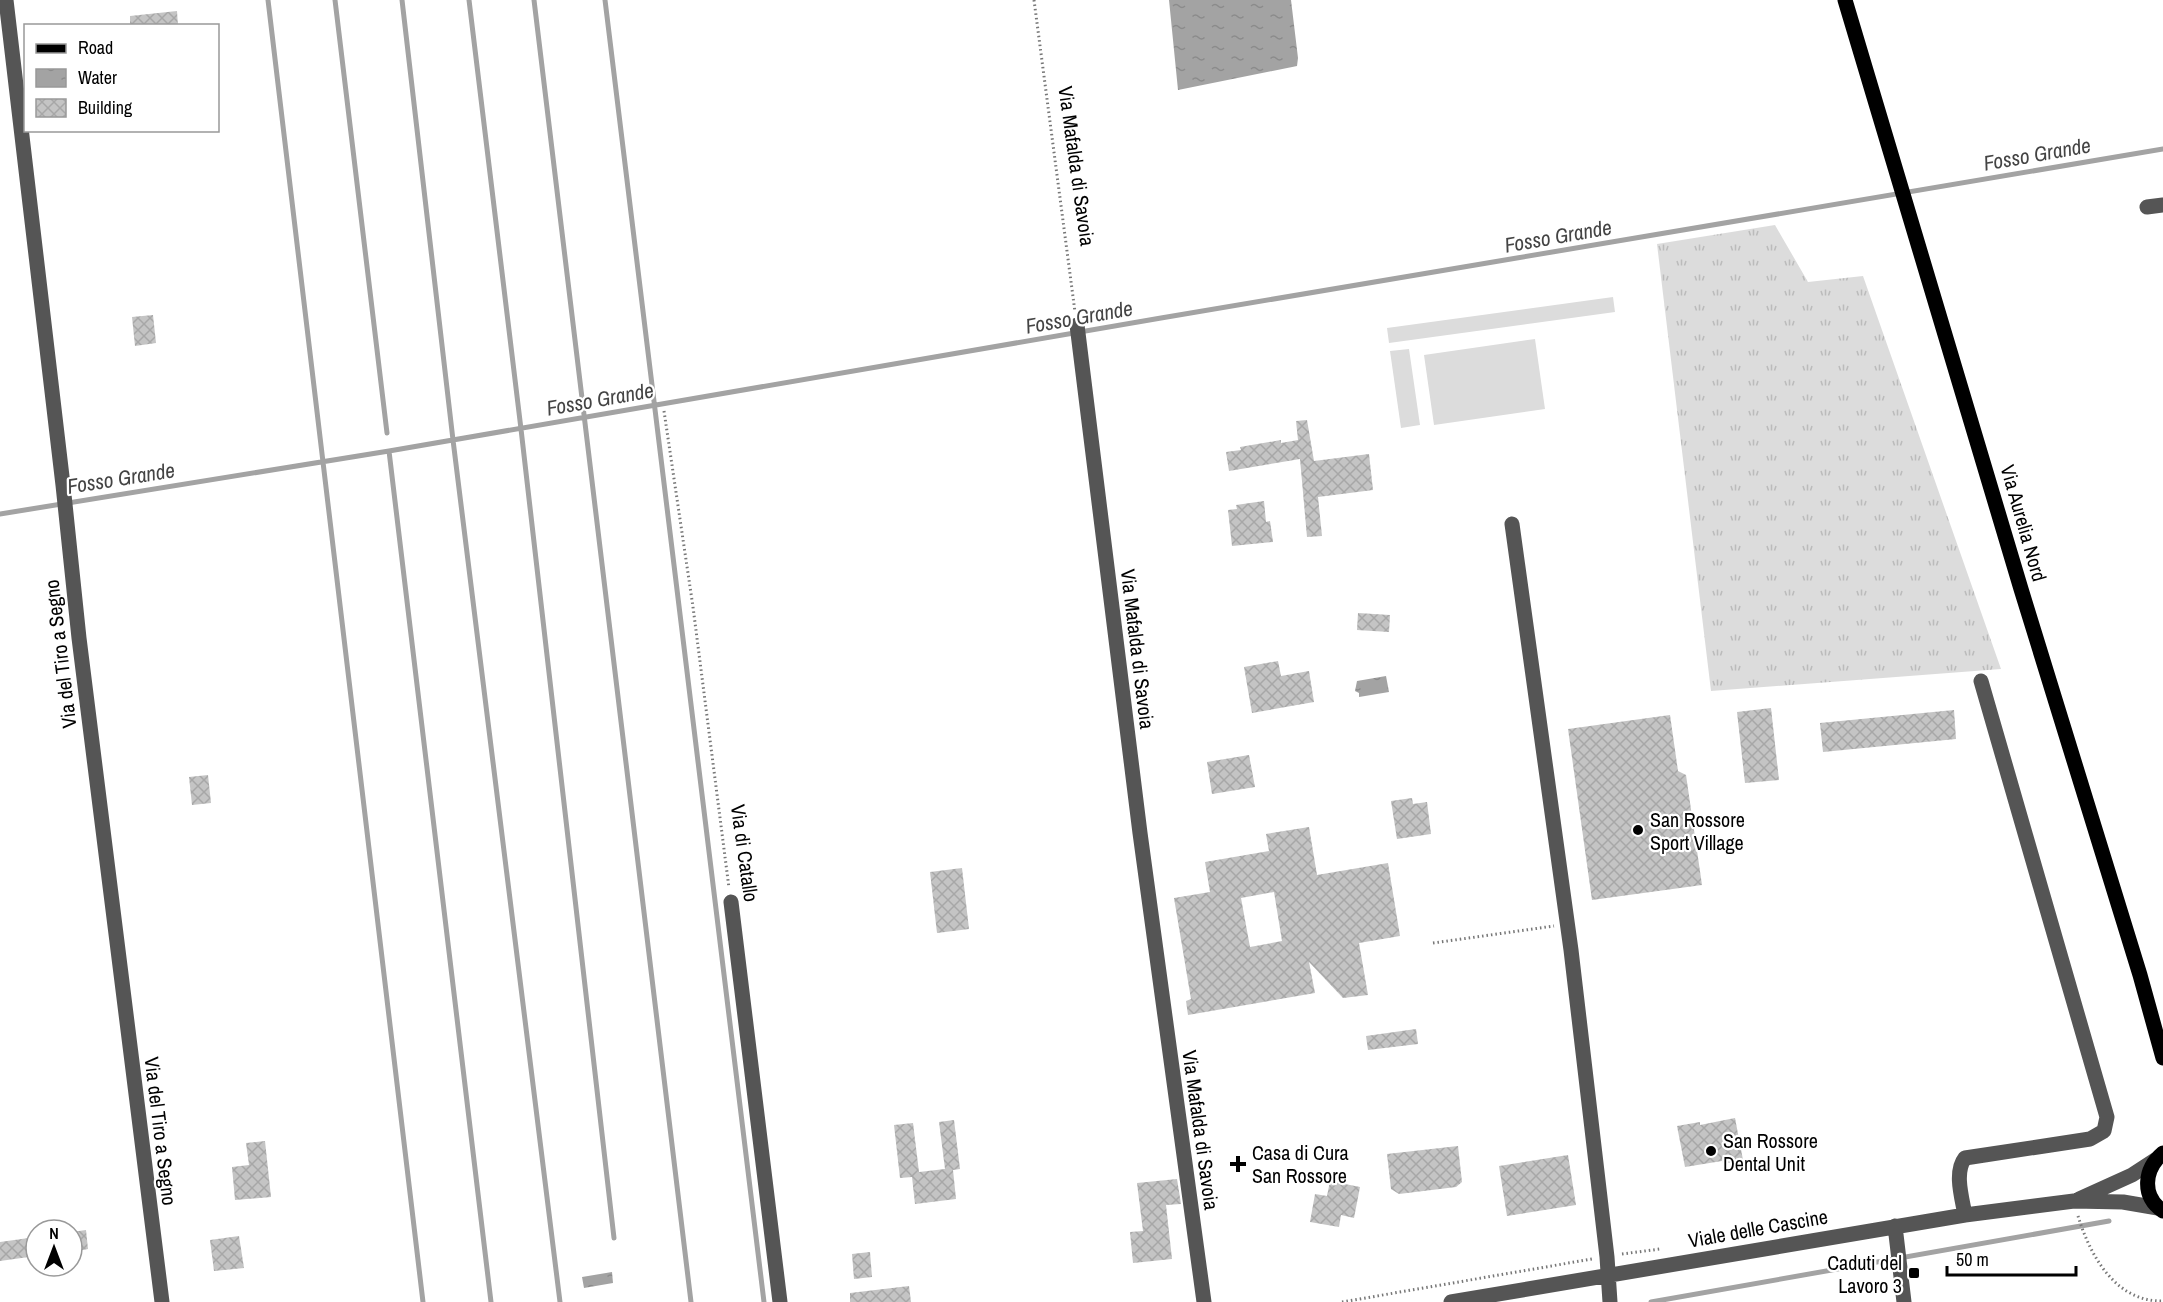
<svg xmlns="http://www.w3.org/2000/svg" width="2163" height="1302" font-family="'Archivo Narrow',sans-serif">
<defs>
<pattern id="grass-tufts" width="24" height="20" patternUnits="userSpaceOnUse" patternTransform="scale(1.5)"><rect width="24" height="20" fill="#dcdcdc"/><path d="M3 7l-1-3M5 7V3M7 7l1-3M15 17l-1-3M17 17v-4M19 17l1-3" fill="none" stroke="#bbb"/></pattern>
<pattern id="water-ripples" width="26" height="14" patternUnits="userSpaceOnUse" patternTransform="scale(1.5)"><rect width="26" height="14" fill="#a3a3a3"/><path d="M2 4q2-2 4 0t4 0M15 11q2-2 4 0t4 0" fill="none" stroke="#8b8b8b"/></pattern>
<pattern id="building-cross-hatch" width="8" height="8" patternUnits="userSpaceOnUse" patternTransform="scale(1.5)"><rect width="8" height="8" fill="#c4c4c4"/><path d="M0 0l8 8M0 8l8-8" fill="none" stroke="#a7a7a7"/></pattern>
</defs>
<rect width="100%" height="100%" fill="#fff"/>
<path fill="url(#grass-tufts)" d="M 1775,225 L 1808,282 L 1863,276 L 2001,669 L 1711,691 L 1657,244 Z"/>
<path fill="#dcdcdc" d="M 1613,297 L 1615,312 L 1389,343 L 1387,328 Z
M 1535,339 L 1545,409 L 1434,425 L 1424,355 Z
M 1409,349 L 1420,425 L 1401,428 L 1390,351 Z"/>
<path fill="url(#water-ripples)" d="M 1169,0 L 1291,0 L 1298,58 L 1297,66 L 1178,90 Z
M 1386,676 L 1389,692 L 1359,697 L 1359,693 L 1355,691 L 1357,681 Z
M 612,1272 L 613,1283 L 584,1288 L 582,1277 Z"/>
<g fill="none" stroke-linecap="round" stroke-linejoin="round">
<path stroke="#a3a3a3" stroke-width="5" d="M 268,0 L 423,1302
M 335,0 L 387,433
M 402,0 L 453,440 L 560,1302
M 469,0 L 521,429 L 614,1238
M 534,0 L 691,1302
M 605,0 L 764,1302
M 389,451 L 491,1302
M 0,514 L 389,451 L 1161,318 L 2163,149
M 1651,1302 L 2109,1221"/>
</g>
<path fill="url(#building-cross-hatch)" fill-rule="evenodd" d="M 177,11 L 178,26 L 130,26 L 130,16 Z
M 153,315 L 156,343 L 135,346 L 132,317 Z
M 1307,420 L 1314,461 L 1369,454 L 1373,490 L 1318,497 L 1322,536 L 1307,537 L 1300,459 L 1229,471 L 1226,452 L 1241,450 L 1240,447 L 1281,440 L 1281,443 L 1298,440 L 1296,421 Z
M 1264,501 L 1266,522 L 1270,521 L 1273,542 L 1232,546 L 1228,510 L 1237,509 L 1236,505 Z
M 1358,613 L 1390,615 L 1389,632 L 1357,630 Z
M 1278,661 L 1281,676 L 1309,671 L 1314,702 L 1252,713 L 1244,667 Z
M 1771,708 L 1779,780 L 1745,783 L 1737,712 Z
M 1954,710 L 1956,739 L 1823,752 L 1820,723 Z
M 1670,715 L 1678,771 L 1686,775 L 1702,885 L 1592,900 L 1568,729 Z
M 1249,755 L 1255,787 L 1212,794 L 1207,762 Z
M 208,775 L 211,803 L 192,805 L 189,777 Z
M 1412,798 L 1413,804 L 1427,802 L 1431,834 L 1397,839 L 1391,801 Z
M 1309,827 L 1317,875 L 1388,863 L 1400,936 L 1359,943 L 1368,995 L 1343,998 L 1309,962 L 1315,993 L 1188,1015 L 1186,1001 L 1191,999 L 1174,898 L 1210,892 L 1205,862 L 1269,851 L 1266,834 ZM 1274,892 L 1282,941 L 1250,947 L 1241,898 Z
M 962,868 L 969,929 L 937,933 L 930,872 Z
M 1416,1029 L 1418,1044 L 1368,1050 L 1366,1036 Z
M 1735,1118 L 1743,1160 L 1723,1164 L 1722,1161 L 1685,1167 L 1677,1126 L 1700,1122 L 1700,1125 Z
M 954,1120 L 960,1169 L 953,1170 L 956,1199 L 915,1204 L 912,1177 L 900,1178 L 894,1125 L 913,1123 L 919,1172 L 945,1169 L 939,1122 Z
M 265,1141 L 271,1197 L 235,1200 L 232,1167 L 249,1165 L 246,1143 Z
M 1458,1146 L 1462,1182 L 1456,1187 L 1399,1194 L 1391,1189 L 1387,1154 Z
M 1568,1155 L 1576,1205 L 1507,1216 L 1499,1166 Z
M 1177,1179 L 1181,1204 L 1166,1205 L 1172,1259 L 1133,1263 L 1130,1232 L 1143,1231 L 1137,1183 Z
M 1330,1181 L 1360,1187 L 1354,1218 L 1341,1215 L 1339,1227 L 1310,1222 L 1315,1194 L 1327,1196 Z
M 86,1230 L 88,1249 L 72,1252 L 72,1232 Z
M 239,1236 L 244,1268 L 214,1271 L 210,1240 Z
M 36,1237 L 36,1256 L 0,1261 L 0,1242 Z
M 870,1252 L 872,1277 L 854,1279 L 852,1254 Z
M 909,1286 L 911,1302 L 850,1302 L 850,1293 Z"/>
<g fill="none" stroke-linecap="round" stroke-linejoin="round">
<path stroke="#777" stroke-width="3" stroke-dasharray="1.5 3" stroke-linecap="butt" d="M 1034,0 L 1075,312
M 664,411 L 693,607 L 729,888
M 1433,943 L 1554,926
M 2078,1216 C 2090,1255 2115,1302 2163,1301
M 1622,1254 L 1660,1249
M 1342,1302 L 1592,1259"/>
<path stroke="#555" stroke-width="15" d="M 6,0 L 63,485 L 79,638 L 162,1302
M 2147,207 L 2163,205
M 1077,325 L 1140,833 L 1204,1302
M 1512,524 L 1571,950 L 1607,1257 L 1610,1302
M 731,902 L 780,1302
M 2079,1199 L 2132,1175 L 2155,1160
M 1965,1215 C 1962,1198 1954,1172 1965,1158 L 2090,1139 L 2104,1131 L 2107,1117 L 1981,681
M 1895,1226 L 1904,1302
M 1451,1302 L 1965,1215 L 2074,1201 L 2123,1202 L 2158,1208"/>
<path stroke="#000" stroke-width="15" d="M 1845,0 L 2021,589 L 2140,975 L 2163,1058
M 2163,1153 C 2144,1169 2141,1196 2163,1211"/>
</g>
<g fill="#000" stroke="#fff" stroke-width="2">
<circle cx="1638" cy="830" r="6"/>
<circle cx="1711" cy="1151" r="6"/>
<path d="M1235 1155h6v6h6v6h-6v6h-6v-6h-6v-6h6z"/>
<rect x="1908" y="1267" width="12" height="12" rx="3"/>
</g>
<g text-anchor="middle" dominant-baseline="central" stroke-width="4.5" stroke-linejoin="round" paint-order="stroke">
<g font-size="20" fill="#000" stroke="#fff">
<text transform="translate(1077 166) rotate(82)">Via Mafalda di Savoia</text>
<text transform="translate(2024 523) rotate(74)">Via Aurelia Nord</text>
<text transform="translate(1138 649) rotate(83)">Via Mafalda di Savoia</text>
<text transform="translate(60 654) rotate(-97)">Via del Tiro a Segno</text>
<text transform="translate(745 853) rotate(82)">Via di Catallo</text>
<text transform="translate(1201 1130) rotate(82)">Via Mafalda di Savoia</text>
<text transform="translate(161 1131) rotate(83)">Via del Tiro a Segno</text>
<text transform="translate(1758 1228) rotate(-10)">Viale delle Cascine</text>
</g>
<g font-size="20" fill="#000" stroke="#fff" text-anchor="start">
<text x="1650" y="819">San Rossore<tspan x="1650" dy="23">Sport Village</tspan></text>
<text x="1723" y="1140">San Rossore<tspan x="1723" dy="23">Dental Unit</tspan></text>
<text x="1252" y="1152">Casa di Cura<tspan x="1252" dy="23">San Rossore</tspan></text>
<text x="1902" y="1262" text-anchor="end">Caduti del<tspan x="1902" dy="23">Lavoro 3</tspan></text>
</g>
<g font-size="21" font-style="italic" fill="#444" stroke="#fff">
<text transform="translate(2037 154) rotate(-10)">Fosso Grande</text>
<text transform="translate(1558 236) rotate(-10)">Fosso Grande</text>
<text transform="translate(1079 317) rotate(-10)">Fosso Grande</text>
<text transform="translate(600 399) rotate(-10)">Fosso Grande</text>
<text transform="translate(121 478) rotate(-9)">Fosso Grande</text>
</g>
</g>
<rect x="24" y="24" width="195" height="108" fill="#ffffff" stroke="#999999" stroke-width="1.5"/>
<rect x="36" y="44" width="30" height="9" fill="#000000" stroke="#999999" stroke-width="1.5"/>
<text x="78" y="54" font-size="18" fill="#000000">Road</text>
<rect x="36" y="69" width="30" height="18" fill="url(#water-ripples)" stroke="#999999" stroke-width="1.5"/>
<text x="78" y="84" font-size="18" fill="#000000">Water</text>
<rect x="36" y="99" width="30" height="18" fill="url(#building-cross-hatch)" stroke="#999999" stroke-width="1.5"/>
<text x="78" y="114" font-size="18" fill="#000000">Building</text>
<g transform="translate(54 1248)"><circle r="28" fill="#ffffff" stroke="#999999" stroke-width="1.5"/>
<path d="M0-4.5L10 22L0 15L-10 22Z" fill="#000000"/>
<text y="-9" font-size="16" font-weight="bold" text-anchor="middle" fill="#000000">N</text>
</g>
<path d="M1947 1266v9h129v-9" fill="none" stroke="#000000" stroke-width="3"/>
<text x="1956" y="1266" font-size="18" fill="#000000" stroke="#ffffff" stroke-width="4.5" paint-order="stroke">50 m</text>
</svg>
